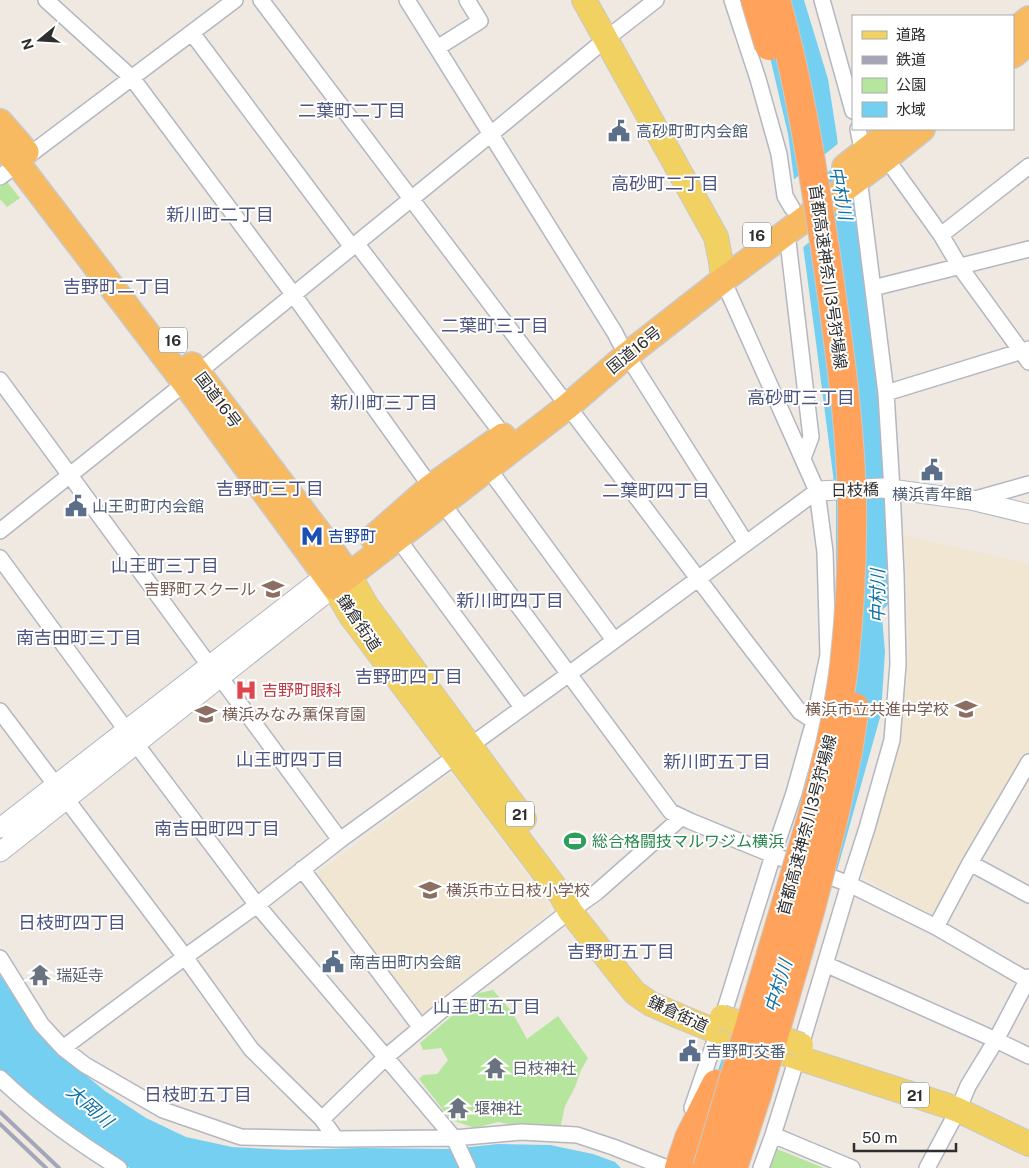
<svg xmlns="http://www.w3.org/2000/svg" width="1029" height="1168" font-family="'Public Sans','Noto Sans JP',sans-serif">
<rect width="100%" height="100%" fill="#efe9e1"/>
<path fill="#f0e6d1" d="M 904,535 L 1029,564 L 1029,756 L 936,917 L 866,879 L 862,869 L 898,732 L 906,687 L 909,653 L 907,583 Z
M 451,773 L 549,904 L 548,913 L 416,1020 L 312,877 Z"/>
<path fill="#b6e59e" d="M 7,182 L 20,198 L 7,207 L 0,199 L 0,187 Z
M 493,990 L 512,1012 L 527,1039 L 558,1016 L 588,1058 L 581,1070 L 575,1087 L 565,1106 L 560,1129 L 513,1125 L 498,1122 L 475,1128 L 451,1120 L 419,1079 L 423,1075 L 437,1074 L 448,1060 L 441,1048 L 423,1050 L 420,1043 L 479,993 Z
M 777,1149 L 824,1168 L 770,1168 Z"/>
<path fill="#75cff0" d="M 750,0 L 804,0 L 828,79 L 837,137 L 869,442 L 875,535 L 885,652 L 881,714 L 838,867 L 753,1145 L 684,1168 L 805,820 L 836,644 L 836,498 L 815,335 L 788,134 L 765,36 Z
M 0,975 L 27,1017 L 60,1054 L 105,1091 L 146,1118 L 186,1137 L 232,1147 L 289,1150 L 362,1148 L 452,1149 L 498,1144 L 550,1145 L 593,1154 L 615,1162 L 621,1168 L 130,1168 L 92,1147 L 0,1072 Z"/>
<path fill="#efe9e1" d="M 840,142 L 847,211 L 801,249 L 792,181 Z"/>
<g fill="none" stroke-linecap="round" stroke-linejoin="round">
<path stroke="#75cff0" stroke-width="25" d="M 838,180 L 855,269 L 871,383 L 877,497 L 877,598"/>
<g stroke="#b4b7c1" stroke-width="18">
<path id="minor" d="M 46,0 L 132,78 L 293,294 L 431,487
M 261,0 L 746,642 L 800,712 L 814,721
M 407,0 L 615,333 L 620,343
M 732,0 L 758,79 L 779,154 L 785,196 L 792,208
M 822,0 L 853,111
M 192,33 L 352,247
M 437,48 L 480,21 L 467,0
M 886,158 L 941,235 L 960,267 L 1029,362
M 0,177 L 235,0
M 787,233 L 811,437 L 803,458
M 941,235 L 1029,166
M 356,243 L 504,436
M 873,288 L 1029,249
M 627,355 L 746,543
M 0,380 L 209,665
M 886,393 L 1029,349
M 488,468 L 614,640
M 972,500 L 1029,484
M 443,504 L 671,812 L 690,821 L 773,855 L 849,884 L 936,927 L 1029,981
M 0,531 L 185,383 L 491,134 L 606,39 L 656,0
M 398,539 L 522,707
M 0,558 L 121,723 L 127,729 L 136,744 L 257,905 L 454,1138 L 468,1168
M 220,677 L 340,840
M 0,711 L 185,957 L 251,1049 L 322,1119 L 336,1139
M 970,863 L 1029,895
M 302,869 L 421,1028
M 936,927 L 970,863 L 1029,762
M 0,958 L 41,1024 L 63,1048 L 85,1065 L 163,1110 L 241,1137 L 336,1139 L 454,1138 L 521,1132 L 577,1135 L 613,1147 L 667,1168
M 825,964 L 996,1040 L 1029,1056
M 63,1048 L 185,957 L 257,905 L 340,840 L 569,674 L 817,491
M 0,1078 C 36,1113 76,1141 119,1168
M 692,1108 L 718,1032 L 773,855 L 794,793 L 814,721 L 828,655 L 825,552 L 817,491 L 723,280
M 322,1119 L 386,1057 L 448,1005 L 563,916 L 597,892 L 682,817
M 773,1135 L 852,1168
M 761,1168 L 773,1135 L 801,1045 L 849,884 L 867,828 L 892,740 L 898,664 L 896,575 L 892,490 L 886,393 L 859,178 L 863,154 L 858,129
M 927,1168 L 958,1110 L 968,1086 L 996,1040 L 1029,977"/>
</g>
<g stroke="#b4b7c1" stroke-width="21">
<path id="tertiary" d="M 817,491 L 883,488 L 971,500 L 1029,514
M 0,828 L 326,575
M 0,852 L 334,587"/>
</g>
<g stroke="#c9c9c9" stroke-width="26">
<path id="primary" d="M 584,0 L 716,237 L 721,262 L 723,280
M 349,575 L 366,605 L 524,819
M 334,587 L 351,616 L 561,895 L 570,911 L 625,981 L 635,993 L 651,1004 L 681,1017 L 718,1032 L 945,1105 L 958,1110 L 1029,1144"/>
</g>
<g stroke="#c9c9c9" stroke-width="28">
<path id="trunk" d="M 1013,32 L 1029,19
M 1013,55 L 1029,42
M 0,122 L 26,152
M 0,143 L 18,164 L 185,383 L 334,587 L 568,406 L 627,355 L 723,280 L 886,158 L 922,129
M 845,167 L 893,129
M 192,365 L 316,529 L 349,575
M 373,538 L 431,487 L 503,436"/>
</g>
<g stroke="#c9c9c9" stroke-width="30">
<path id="motorway" d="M 679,1168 L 689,1138 L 716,1084"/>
</g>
<use href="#minor" stroke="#fff" stroke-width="15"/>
<use href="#tertiary" stroke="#fff" stroke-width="19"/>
<use href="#primary" stroke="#f2d163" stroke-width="24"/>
<use href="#trunk" stroke="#f8ba60" stroke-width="25"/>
<use href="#motorway" stroke="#ffa35c" stroke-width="28"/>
<path stroke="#a3a6b8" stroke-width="4" d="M 0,1112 L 59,1168
M 0,1124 L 46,1168"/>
<g stroke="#c9c9c9" stroke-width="26" stroke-linecap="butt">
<path id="primary-bridge" d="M 722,1017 L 801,1045"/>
</g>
<g stroke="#c9c9c9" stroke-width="30" stroke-linecap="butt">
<path id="motorway-bridge" d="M 755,0 L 769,46
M 707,1168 L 812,816 C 825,767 838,717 844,666 C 850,611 853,555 852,500 C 850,416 837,332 825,248 C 812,165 799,81 776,0
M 733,1168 L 757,1095 L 811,908 L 834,817 L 848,752 L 855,707"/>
</g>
<use href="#primary-bridge" stroke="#f2d163" stroke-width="24"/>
<use href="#motorway-bridge" stroke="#ffa35c" stroke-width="28"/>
</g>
<defs>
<g id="civic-bare" transform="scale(1.725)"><path d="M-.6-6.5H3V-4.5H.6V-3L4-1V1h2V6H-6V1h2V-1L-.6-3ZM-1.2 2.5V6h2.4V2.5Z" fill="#5c6f8a" stroke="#fff" stroke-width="2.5" paint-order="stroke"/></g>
<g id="metro-bare" transform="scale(1.725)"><path d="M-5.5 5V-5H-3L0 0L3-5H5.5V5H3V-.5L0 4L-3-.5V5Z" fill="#1a4fb4" stroke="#fff" stroke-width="2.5" paint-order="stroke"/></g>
<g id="school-bare" transform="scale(1.725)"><path d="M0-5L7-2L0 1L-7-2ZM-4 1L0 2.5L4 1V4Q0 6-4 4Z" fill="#8d6e63" stroke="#fff" stroke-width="2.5" paint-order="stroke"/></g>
<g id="hospital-bare" transform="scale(1.725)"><path d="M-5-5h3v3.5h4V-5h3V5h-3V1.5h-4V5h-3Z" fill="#e0444e" stroke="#fff" stroke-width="2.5" paint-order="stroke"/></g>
<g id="stadium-bare" transform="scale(1.725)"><path d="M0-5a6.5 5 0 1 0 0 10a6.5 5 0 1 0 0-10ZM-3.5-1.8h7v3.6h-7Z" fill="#2e9e5b" stroke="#fff" stroke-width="2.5" paint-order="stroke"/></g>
<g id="temple-bare" transform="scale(1.725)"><path d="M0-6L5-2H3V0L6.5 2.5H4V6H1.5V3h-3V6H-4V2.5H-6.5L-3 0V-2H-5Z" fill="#6b7280" stroke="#fff" stroke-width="2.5" paint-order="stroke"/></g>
</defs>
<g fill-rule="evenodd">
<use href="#civic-bare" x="619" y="131"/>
<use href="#civic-bare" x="932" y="470"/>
<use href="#civic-bare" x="76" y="506"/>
<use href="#metro-bare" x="312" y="536"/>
<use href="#school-bare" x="273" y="589"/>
<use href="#hospital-bare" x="246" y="690"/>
<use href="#school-bare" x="966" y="709"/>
<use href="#school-bare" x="206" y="714"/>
<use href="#stadium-bare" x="575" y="841"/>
<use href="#school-bare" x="430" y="890"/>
<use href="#civic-bare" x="333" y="962"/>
<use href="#temple-bare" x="40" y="975"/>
<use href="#civic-bare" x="690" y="1051"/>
<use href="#temple-bare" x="495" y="1068"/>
<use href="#temple-bare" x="458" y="1108"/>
</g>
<g text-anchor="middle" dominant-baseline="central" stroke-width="4" stroke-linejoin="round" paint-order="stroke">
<g fill="#fff" stroke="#6d6d6d" stroke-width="1">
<rect x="743" y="222.5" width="28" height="25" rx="4"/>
<rect x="159" y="327.5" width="28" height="25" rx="4"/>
<rect x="506" y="801.5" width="28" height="25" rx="4"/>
<rect x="901" y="1082.5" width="28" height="25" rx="4"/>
</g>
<g font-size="15" font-weight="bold" fill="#2e2e2e">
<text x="757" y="235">16</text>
<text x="173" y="340">16</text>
<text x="520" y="814">21</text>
<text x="915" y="1095">21</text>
</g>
<g font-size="16" fill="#4e5e75" stroke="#fff" text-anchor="start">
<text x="636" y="131">高砂町町内会館</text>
<text x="932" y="494" text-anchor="middle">横浜青年館</text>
<text x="92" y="506">山王町町内会館</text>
<text x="349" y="962">南吉田町内会館</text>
<text x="706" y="1051">吉野町交番</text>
</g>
<g font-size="16" fill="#2e2e2e" stroke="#fff">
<text transform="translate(828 277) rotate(82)">首都高速神奈川3号狩場線</text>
<text transform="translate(634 350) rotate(-39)">国道16号</text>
<text transform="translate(218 400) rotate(53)">国道16号</text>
<text transform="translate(855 490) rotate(-1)">日枝橋</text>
<text transform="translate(359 623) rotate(56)">鎌倉街道</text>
<text transform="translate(807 825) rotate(-75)">首都高速神奈川3号狩場線</text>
<text transform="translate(678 1014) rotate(25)">鎌倉街道</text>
</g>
<g font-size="16" fill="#164399" stroke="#fff" text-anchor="start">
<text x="328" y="536">吉野町</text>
</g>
<g font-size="16" fill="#785e54" stroke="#fff" text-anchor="end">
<text x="256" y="589">吉野町スクール</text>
<text x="949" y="709">横浜市立共進中学校</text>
<text x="222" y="714" text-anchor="start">横浜みなみ薫保育園</text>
<text x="446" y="890" text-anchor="start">横浜市立日枝小学校</text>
</g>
<g font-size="16" fill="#be3a42" stroke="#fff" text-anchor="start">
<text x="262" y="690">吉野町眼科</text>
</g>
<g font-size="16" fill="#27864d" stroke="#fff" text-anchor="start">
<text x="592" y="841">総合格闘技マルワジム横浜</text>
</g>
<g font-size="16" fill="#5b616d" stroke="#fff" text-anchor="start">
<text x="56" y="975">瑞延寺</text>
<text x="512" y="1068">日枝神社</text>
<text x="474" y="1108">堰神社</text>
</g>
<g font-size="18" fill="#4d5680" stroke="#fff">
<text x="352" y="110">二葉町二丁目</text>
<text x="665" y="183">高砂町二丁目</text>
<text x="220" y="214">新川町二丁目</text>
<text x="117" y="286">吉野町二丁目</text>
<text x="495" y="325">二葉町三丁目</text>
<text x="801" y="397">高砂町三丁目</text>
<text x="384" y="402">新川町三丁目</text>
<text x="270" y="488">吉野町三丁目</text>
<text x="656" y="490">二葉町四丁目</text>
<text x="165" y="565">山王町三丁目</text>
<text x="510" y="600">新川町四丁目</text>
<text x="79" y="637">南吉田町三丁目</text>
<text x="409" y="676">吉野町四丁目</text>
<text x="290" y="759">山王町四丁目</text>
<text x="717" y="761">新川町五丁目</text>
<text x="217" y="828">南吉田町四丁目</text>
<text x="72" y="922">日枝町四丁目</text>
<text x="621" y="951">吉野町五丁目</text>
<text x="487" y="1006">山王町五丁目</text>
<text x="198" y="1094">日枝町五丁目</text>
</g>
<g font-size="18" font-style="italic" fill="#0d6fa3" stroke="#fff">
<text transform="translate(841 193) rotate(79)">中村川</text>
<text transform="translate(877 596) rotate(-90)">中村川</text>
<text transform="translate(778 986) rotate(-73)">中村川</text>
<text transform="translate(90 1106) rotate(41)">大岡川</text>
</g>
</g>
<rect x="852" y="15" width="162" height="115" fill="#ffffff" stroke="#ababab"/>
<rect x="862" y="31" width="25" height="8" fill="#f2d163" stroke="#ababab"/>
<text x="896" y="40" font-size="15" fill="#2e2e2e">道路</text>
<rect x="862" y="56" width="25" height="8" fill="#a3a6b8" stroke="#ababab"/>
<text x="896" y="65" font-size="15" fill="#2e2e2e">鉄道</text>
<rect x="862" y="78" width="25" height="15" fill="#b6e59e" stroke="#ababab"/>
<text x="896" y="90" font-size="15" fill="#2e2e2e">公園</text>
<rect x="862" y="102" width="25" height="15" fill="#75cff0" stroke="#ababab"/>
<text x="896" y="115" font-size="15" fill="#2e2e2e">水域</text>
<g transform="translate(40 40) rotate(252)" stroke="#ffffff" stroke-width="4" paint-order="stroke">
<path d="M0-4L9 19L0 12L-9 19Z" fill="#2e2e2e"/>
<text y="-8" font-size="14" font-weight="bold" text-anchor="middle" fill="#2e2e2e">N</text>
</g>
<path d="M854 1143v8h102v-8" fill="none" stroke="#2e2e2e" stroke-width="2.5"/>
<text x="862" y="1143" font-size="15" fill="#2e2e2e" stroke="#ffffff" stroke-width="4" paint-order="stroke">50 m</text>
</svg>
